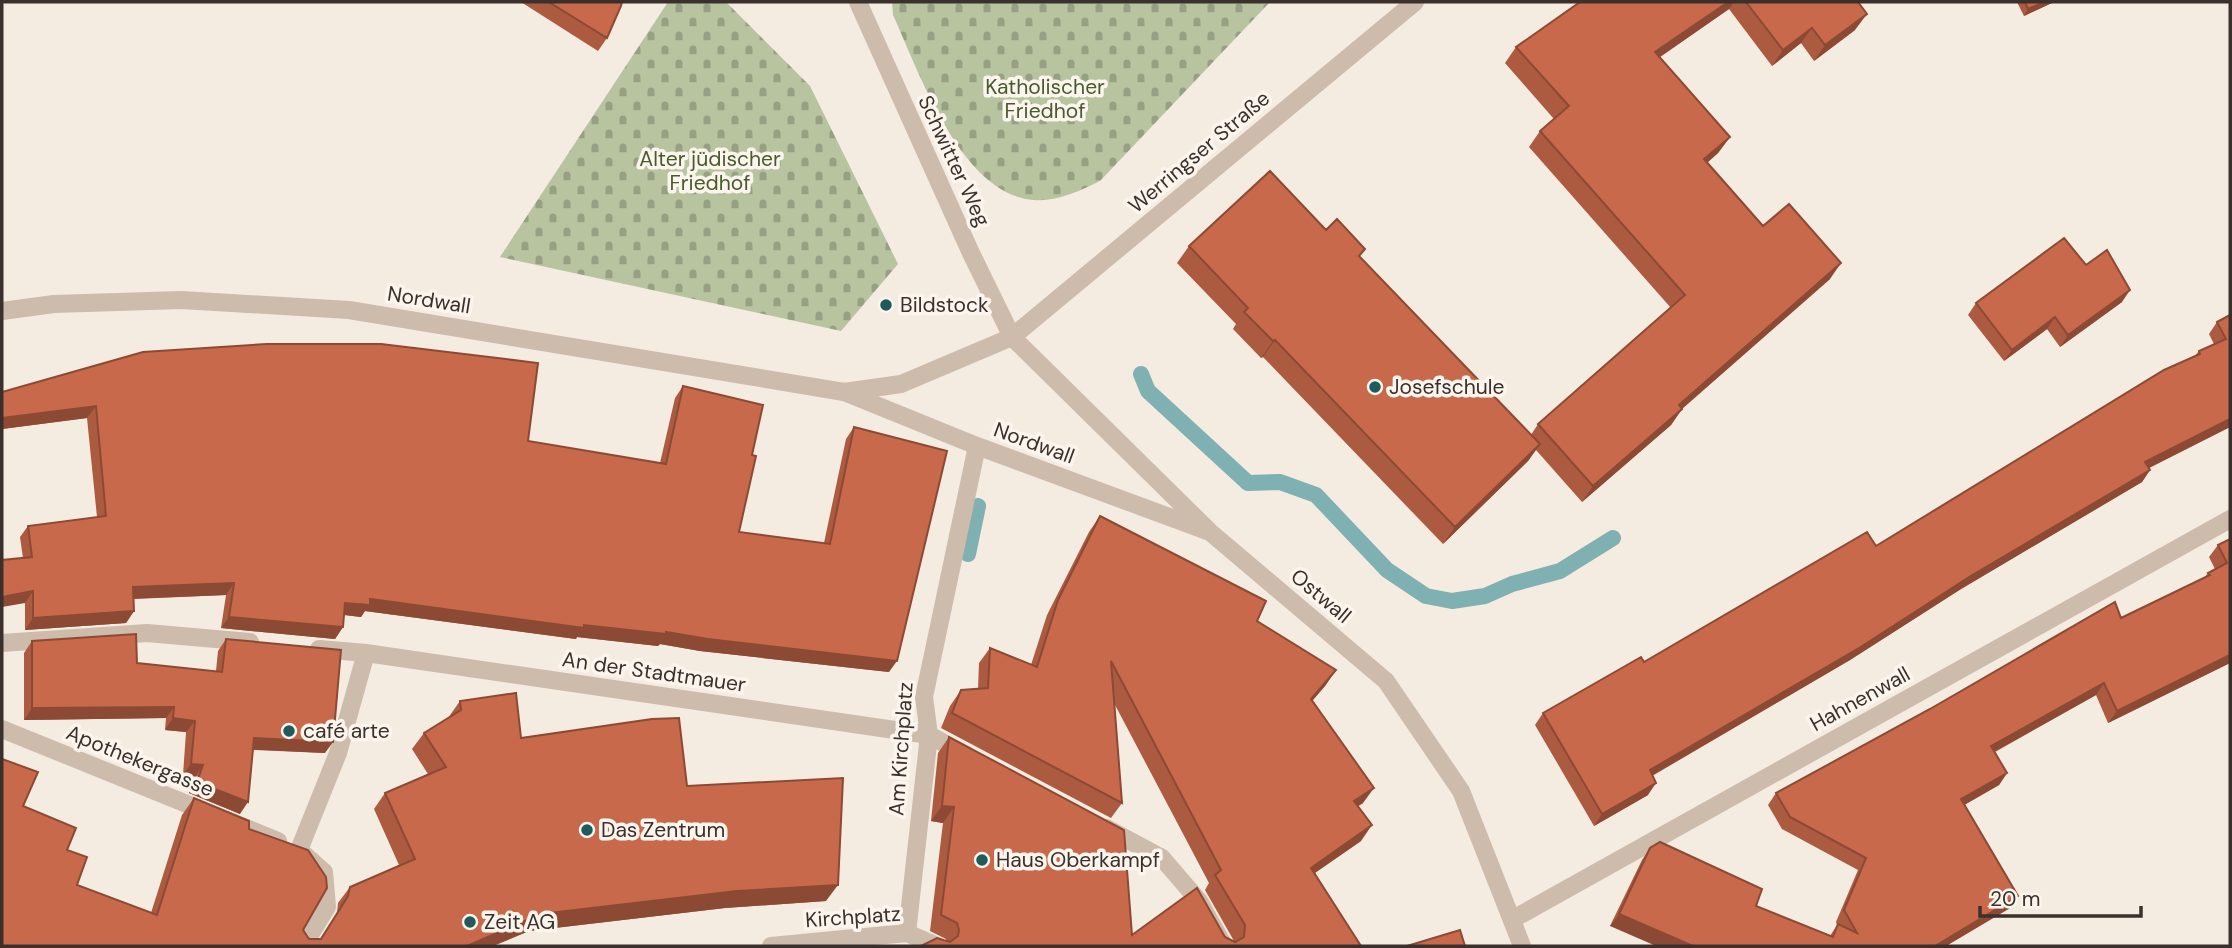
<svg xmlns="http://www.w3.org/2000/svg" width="2232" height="948" font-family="'DM Sans',sans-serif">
<defs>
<pattern id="cemetery-stones" width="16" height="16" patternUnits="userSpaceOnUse" patternTransform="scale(1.75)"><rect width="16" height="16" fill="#b8c4a0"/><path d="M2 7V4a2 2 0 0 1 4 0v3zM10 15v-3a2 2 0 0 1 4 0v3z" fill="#97a083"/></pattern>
</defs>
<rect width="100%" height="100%" fill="#f4ebe1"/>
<path fill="url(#cemetery-stones)" d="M 668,2 L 726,2 L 810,86 L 898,264 L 841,331 L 500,257 Z
M 892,2 L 1270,2 L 1100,181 C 1079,191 1057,202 1033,200 C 961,194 919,72 893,15 Z"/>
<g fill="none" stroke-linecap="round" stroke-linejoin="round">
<path stroke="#7fb0b2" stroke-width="16" d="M 1141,374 L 1148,391 L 1248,483 L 1280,482 L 1316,495 L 1387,570 L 1426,596 L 1452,601 L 1485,596 L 1512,584 L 1560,571 L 1613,538
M 968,554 L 978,506"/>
<path stroke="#cdbbac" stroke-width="18" d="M 858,2 L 970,251 L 1012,337 L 1210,532 L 1386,681 L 1461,791 L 1522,946
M 2,311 L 54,304 L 181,300 L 349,310 L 844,392 L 977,446 L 1210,532
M 844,392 L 901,384 L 1012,337 L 1415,2
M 2,643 L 147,633 L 250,642
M 319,649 L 366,653 L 929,735 L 966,755
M 2,729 L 278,841
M 1106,828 L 1162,858 L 1199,901 L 1224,946
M 1513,919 L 2230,519
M 907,933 L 929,735 L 924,697 L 977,446
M 303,946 L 327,907 L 324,872 L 299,850 L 338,753 L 366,653
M 771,946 L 907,933 L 937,946"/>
</g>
<path fill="#ac5a40" d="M 521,2 L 622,2 L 607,38 L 598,51 Z
M 1580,2 L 1858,2 L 1855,30 L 1814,61 L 1801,43 L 1772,66 L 1729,9 L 1660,57 L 1730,137 L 1718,153 L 1707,163 L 1763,226 L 1830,279 L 1682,409 L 1671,425 L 1582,502 L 1536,450 L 1528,461 L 1443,544 L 1263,357 L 1261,358 L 1233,329 L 1236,324 L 1177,263 L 1189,246 L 1326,230 L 1360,257 L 1531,435 L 1538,424 L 1671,308 L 1529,147 L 1540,131 L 1554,119 L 1505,63 L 1516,47 Z
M 2017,2 L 2054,2 L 2024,16 Z
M 2086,265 L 2122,302 L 2060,347 L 2047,329 L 2004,361 L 1968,315 L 1976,303 Z
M 2230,315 L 2230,427 L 2149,468 L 2150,470 L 2142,482 L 1961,589 L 1850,660 L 1652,776 L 1648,795 L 1594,826 L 1535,725 L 1543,713 L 1876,546 L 2194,357 L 2199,351 L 2214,344 L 2209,334 L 2217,322 Z
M 683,386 L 752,455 L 739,532 L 824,543 L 846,439 L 854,427 L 889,672 L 700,651 L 660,644 L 658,646 L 577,637 L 576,639 L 365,611 L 361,617 L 344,615 L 343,627 L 335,639 L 221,628 L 226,595 L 134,599 L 134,611 L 126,623 L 25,630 L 25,603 L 23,558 L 20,537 L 28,526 L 97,517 L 87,418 L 2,429 L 2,392 L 528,441 L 660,463 L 675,398 Z
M 1100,516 L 1257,621 L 1336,670 L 1325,686 L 1312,701 L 1363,803 L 1358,806 L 1361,841 L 1315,873 L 1361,946 L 921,946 L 946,941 L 946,939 L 930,931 L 943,823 L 931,821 L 938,753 L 949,737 L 1132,935 L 1225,937 L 1234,941 L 1205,890 L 1209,883 L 1114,703 L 1122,803 L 1111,818 L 941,728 L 950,706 L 961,690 L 978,689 L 979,663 L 990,648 L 1031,665 L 1047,615 L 1089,532 Z
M 2230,539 L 2230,663 L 2108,723 L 2096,695 L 1995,752 L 2007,773 L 1999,785 L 1964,805 L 2010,908 L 1946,946 L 1610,926 L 1642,860 L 1650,848 L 1756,906 L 1830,936 L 1837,925 L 1836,922 L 1858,870 L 1782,829 L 1768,805 L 1776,793 L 2121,618 L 2205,577 L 2208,573 L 2215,569 L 2209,557 L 2218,545 Z
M 226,639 L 325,753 L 253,750 L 240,814 L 189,793 L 195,777 L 183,775 L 186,732 L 165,730 L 166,718 L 24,720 L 24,653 L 32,641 L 137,663 L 216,671 L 218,651 Z
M 460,701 L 521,738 L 687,786 L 826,901 L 725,908 L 529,931 L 493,946 L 2,946 L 23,806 L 67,850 L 77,885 L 151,913 L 182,815 L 194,798 L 249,829 L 309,939 L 320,939 L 337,913 L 338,903 L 350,887 L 399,865 L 374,809 L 385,793 L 428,774 L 412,749 L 424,733 L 448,718 Z"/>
<path fill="#8c4a34" d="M 1728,2 L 1734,2 L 1729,9 L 1644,68 L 1655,52 Z
M 2044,2 L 2054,2 L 2024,16 L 2028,9 Z
M 1867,14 L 1855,30 L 1814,61 L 1825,45 Z
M 1812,28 L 1801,43 L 1772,66 L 1783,50 Z
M 1730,137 L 1718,153 L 1693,175 L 1704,159 Z
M 1841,263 L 1830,279 L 1668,421 L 1679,405 Z
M 2130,290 L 2122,302 L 2060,347 L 2068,335 Z
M 2055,317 L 2047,329 L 2004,361 L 2012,350 Z
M 1275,340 L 1263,357 L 1261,358 L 1273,341 Z
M 96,406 L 87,418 L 2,429 L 2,418 Z
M 1682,409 L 1671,425 L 1582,502 L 1593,486 Z
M 2230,419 L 2230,427 L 2137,474 L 2145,462 Z
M 1540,444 L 1528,461 L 1443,544 L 1455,527 Z
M 2150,470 L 2142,482 L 1961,589 L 1850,660 L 1641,782 L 1650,770 L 1969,577 Z
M 234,583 L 226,595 L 125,599 L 133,587 Z
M 33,591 L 25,603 L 2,607 L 2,597 Z
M 370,599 L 584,625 L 666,632 L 897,661 L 889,672 L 700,651 L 660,644 L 658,646 L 577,637 L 576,639 L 365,611 L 361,617 L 337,614 L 345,603 Z
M 134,611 L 126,623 L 25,630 L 33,618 Z
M 229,617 L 343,627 L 335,639 L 221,628 Z
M 2230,655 L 2230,663 L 2108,723 L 2117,711 Z
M 1336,670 L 1325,686 L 1300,715 L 1311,699 Z
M 2104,683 L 2096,695 L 1983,758 L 1991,746 Z
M 174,707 L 166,718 L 24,720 L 32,708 Z
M 173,718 L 195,721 L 186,732 L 165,730 Z
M 254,738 L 333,742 L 325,753 L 246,749 Z
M 191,764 L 203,765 L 195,777 L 183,775 Z
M 2007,773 L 1999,785 L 1952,812 L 1961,799 Z
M 197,782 L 248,802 L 240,814 L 189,793 Z
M 1656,783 L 1648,795 L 1594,826 L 1602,814 Z
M 1374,788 L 1363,803 L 1343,816 L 1354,801 Z
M 942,806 L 954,807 L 943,823 L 931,821 Z
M 1372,825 L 1361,841 L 1300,883 L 1311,868 Z
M 838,885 L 826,901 L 725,908 L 529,931 L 493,946 L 467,946 L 541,914 L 737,891 Z
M 2018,896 L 2010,908 L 1946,946 L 1935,946 Z
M 1619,914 L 1693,946 L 1656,946 L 1610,926 Z"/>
<path fill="#c8694b" stroke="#8c4a34" stroke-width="2" d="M 549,2 L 622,2 L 621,6 L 607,38 Z
M 1580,2 L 1728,2 L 1655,52 L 1730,137 L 1704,159 L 1763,226 L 1789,204 L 1841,263 L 1679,405 L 1682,409 L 1593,486 L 1538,424 L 1685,295 L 1540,131 L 1569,106 L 1516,47 Z
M 1746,2 L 1858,2 L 1867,14 L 1825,45 L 1812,28 L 1783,50 Z
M 2025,2 L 2044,2 L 2028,9 Z
M 1270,171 L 1326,230 L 1337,219 L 1365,249 L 1359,256 L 1540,444 L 1455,527 L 1275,340 L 1273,341 L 1244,312 L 1248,308 L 1189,246 Z
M 2064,238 L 2086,265 L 2107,250 L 2130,290 L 2068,335 L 2055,317 L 2012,350 L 1976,303 Z
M 2230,315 L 2230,419 L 2145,462 L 2150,470 L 1969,577 L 1859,648 L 1650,770 L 1656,783 L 1602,814 L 1543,713 L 1641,657 L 1644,662 L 1867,532 L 1876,546 L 2164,370 L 2200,354 L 2199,351 L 2226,339 L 2217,322 Z
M 267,344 L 381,344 L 538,363 L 528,441 L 666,464 L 683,386 L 763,405 L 752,455 L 756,456 L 739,532 L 830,544 L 854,427 L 947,451 L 897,661 L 708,639 L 666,632 L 666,634 L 584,625 L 584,628 L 370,599 L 370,605 L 345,603 L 343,627 L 229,617 L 234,583 L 133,587 L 134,611 L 33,618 L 33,591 L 2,597 L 2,560 L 32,557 L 28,526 L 106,516 L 96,406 L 2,418 L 2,392 L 143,352 Z
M 1100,516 L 1266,601 L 1257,621 L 1336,670 L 1311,699 L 1374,788 L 1354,801 L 1372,825 L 1311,868 L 1361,946 L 921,946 L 937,938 L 950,942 L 958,936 L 959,930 L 957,923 L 941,915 L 954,807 L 942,806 L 949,737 L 1124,830 L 1132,935 L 1197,888 L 1225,937 L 1235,942 L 1244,937 L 1245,925 L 1215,875 L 1221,870 L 1111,661 L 1122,803 L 952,713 L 961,690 L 988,688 L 990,648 L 1037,667 L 1058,600 Z
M 2230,539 L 2230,655 L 2117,711 L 2104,683 L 1991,746 L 2007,773 L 1961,799 L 2018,896 L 1935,946 L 1693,946 L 1619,914 L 1650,848 L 1660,842 L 1762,889 L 1756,906 L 1833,937 L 1838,924 L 1857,933 L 1844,910 L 1866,858 L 1790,817 L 1776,793 L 1930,709 L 2115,602 L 2121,618 L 2210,575 L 2208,573 L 2227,563 L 2218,545 Z
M 136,634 L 137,663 L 222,672 L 226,639 L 341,650 L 333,742 L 254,738 L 248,802 L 197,782 L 203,765 L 191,764 L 195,721 L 173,718 L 174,707 L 32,708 L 32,641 Z
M 516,693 L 521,738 L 652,719 L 679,718 L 687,786 L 843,778 L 838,885 L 737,891 L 541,914 L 467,946 L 2,946 L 2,759 L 38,772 L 23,806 L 76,828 L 67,850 L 87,857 L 77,885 L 157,915 L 194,798 L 249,821 L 249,829 L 308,850 L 326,877 L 327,888 L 303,930 L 309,939 L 321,939 L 348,896 L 350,887 L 415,859 L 385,793 L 446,767 L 424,733 L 461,710 L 460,701 Z
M 1460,930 L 1465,946 L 1407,946 Z"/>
<g fill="#1f5a5e" stroke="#fbf5ee" stroke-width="2.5">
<circle cx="886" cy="305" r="7"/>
<circle cx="1375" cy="387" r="7"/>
<circle cx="289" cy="731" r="7"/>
<circle cx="587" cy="830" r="7"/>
<circle cx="982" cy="860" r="7"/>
<circle cx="470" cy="922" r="7"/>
</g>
<g text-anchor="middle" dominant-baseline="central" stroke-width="7" stroke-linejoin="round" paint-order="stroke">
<g font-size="21" fill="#4a5a2e" stroke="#fbf5ee">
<text x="1045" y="87">Katholischer<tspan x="1045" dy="24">Friedhof</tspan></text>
<text x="710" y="159">Alter jüdischer<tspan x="710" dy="24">Friedhof</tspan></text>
</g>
<g font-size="21" fill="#3b302b" stroke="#fbf5ee">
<text transform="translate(1199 152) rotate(-40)">Werringser Straße</text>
<text transform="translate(954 161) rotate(65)">Schwitter Weg</text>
<text transform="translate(429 300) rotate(9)">Nordwall</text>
<text transform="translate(1034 443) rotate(20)">Nordwall</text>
<text transform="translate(1321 596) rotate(40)">Ostwall</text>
<text transform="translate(654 672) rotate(8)">An der Stadtmauer</text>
<text transform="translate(1860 699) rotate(-29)">Hahnenwall</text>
<text transform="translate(901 749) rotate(-86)">Am Kirchplatz</text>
<text transform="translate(140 761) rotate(22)">Apothekergasse</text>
<text transform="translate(853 917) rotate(-4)">Kirchplatz</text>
</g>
<g font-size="21" fill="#3b302b" stroke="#fbf5ee" text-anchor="start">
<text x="900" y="305">Bildstock</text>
<text x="1389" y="387">Josefschule</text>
<text x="303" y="731">café arte</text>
<text x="601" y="830">Das Zentrum</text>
<text x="996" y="860">Haus Oberkampf</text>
<text x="484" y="922">Zeit AG</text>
</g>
</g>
<rect width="2232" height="948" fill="none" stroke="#3b302b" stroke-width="7"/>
<path d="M1980 906v10h161v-10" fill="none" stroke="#3b302b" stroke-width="3.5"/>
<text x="1990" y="906" font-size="21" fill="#3b302b" stroke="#fbf5ee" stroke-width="5" paint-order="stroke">20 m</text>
</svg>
